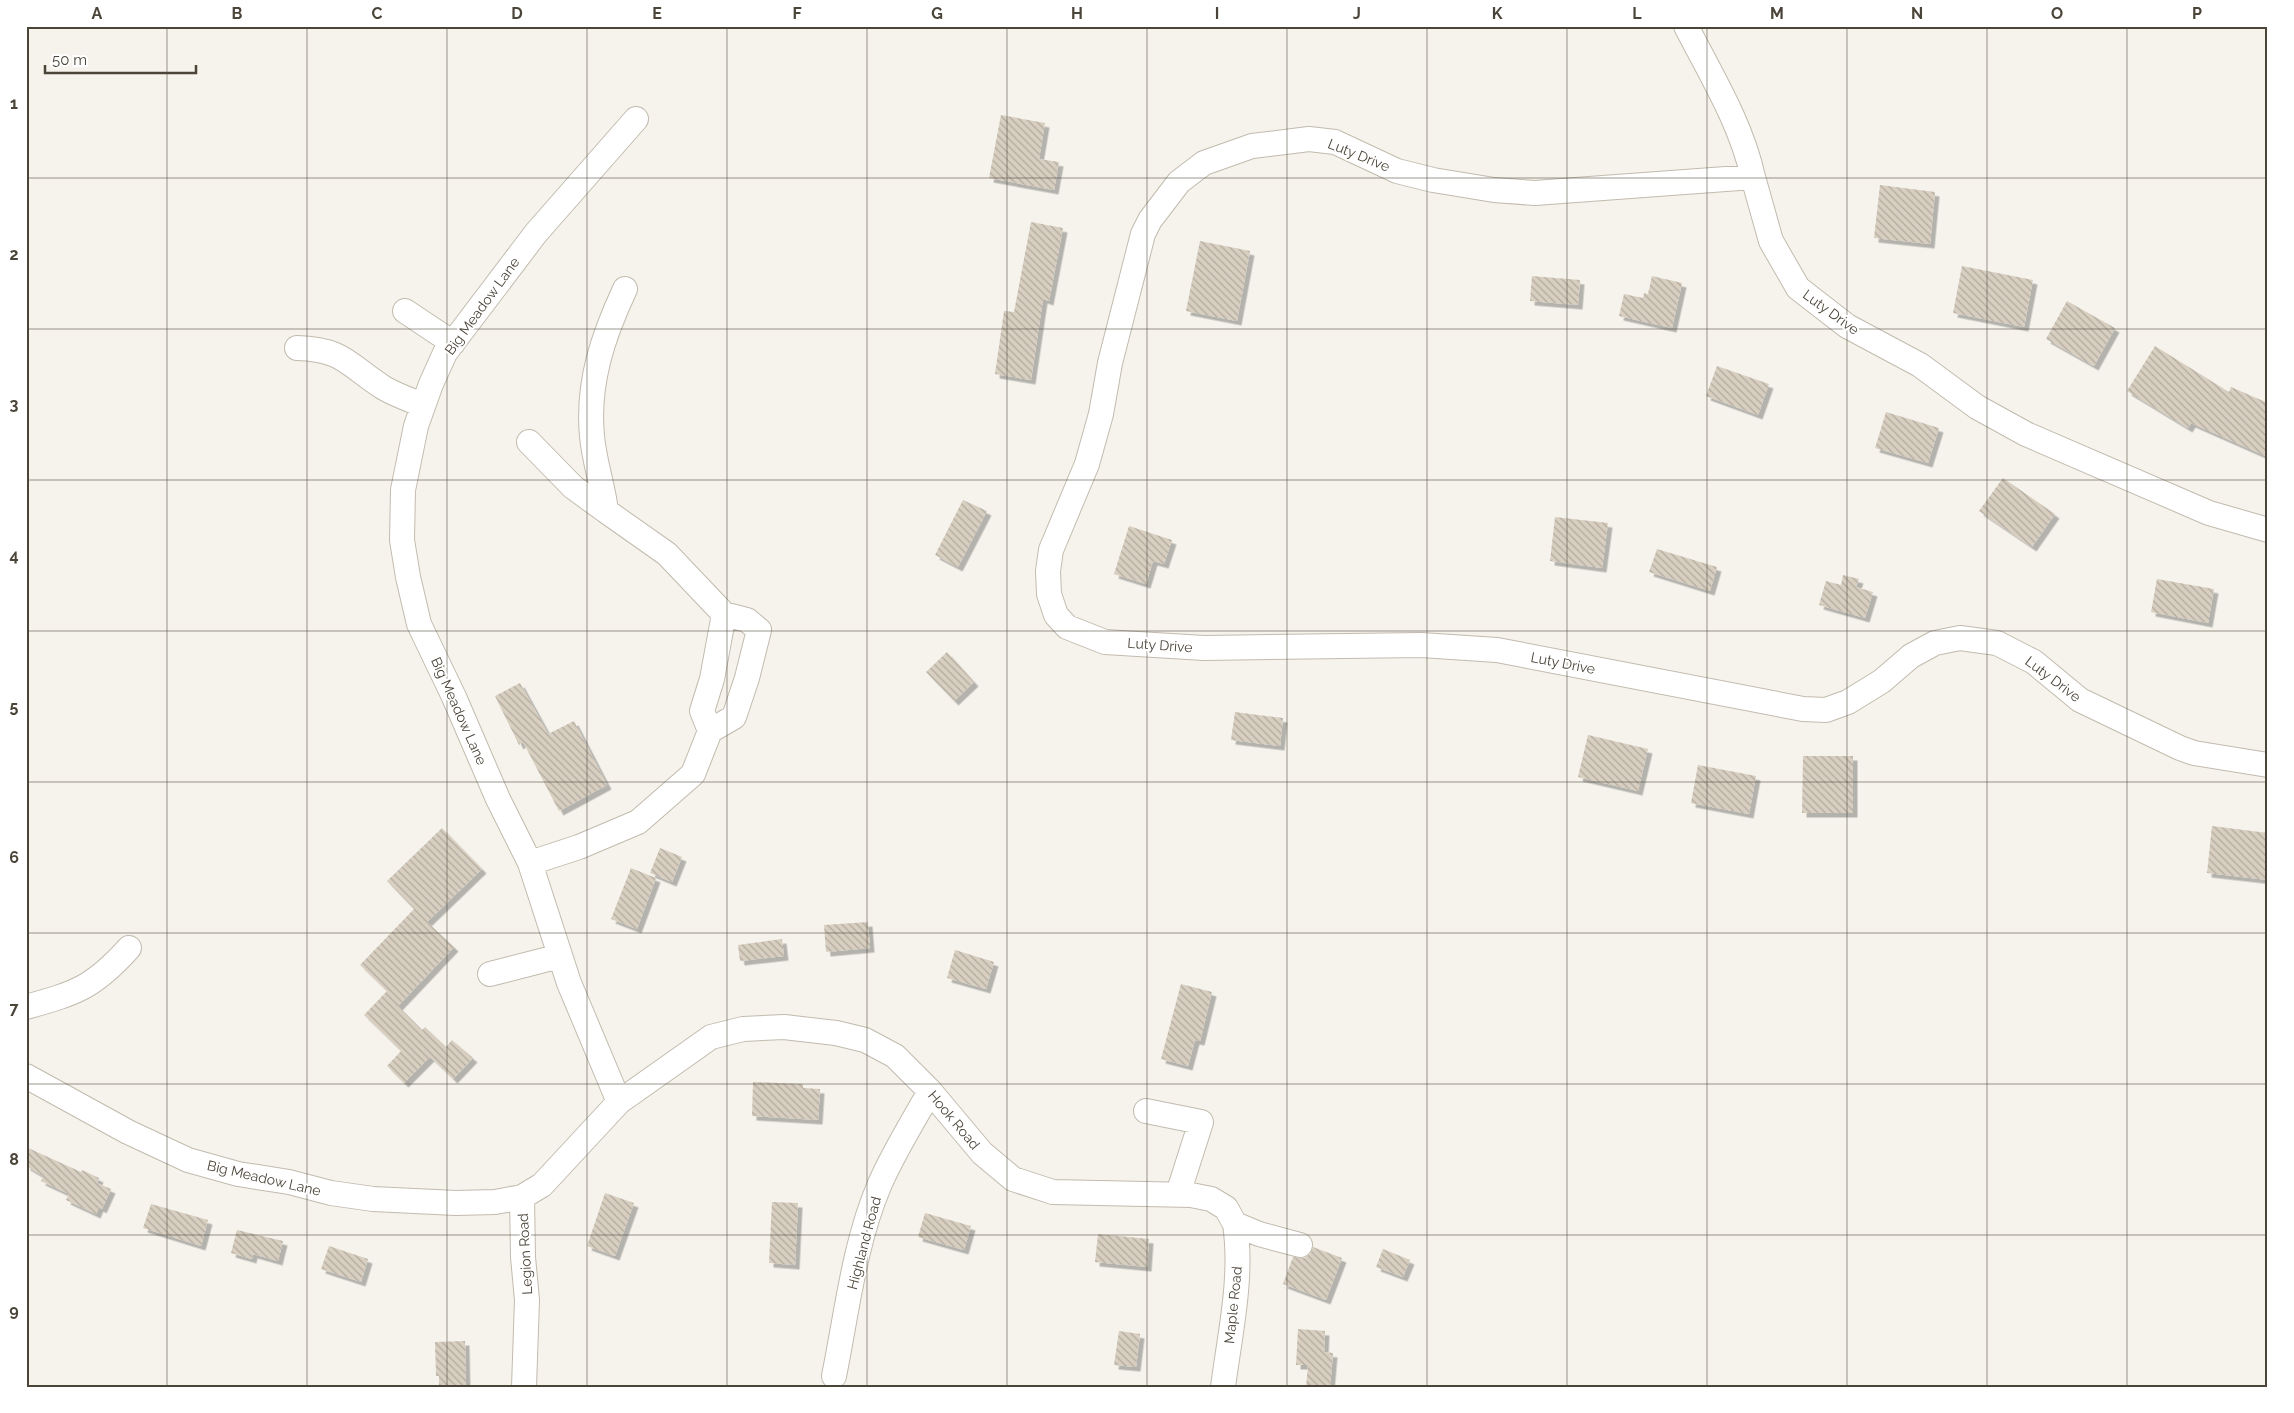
<svg xmlns="http://www.w3.org/2000/svg" width="2294" height="1413" font-family="Raleway,sans-serif">
<defs>
<pattern id="building-back-hatch" width="6" height="6" patternUnits="userSpaceOnUse" patternTransform="scale(1.25)"><rect width="6" height="6" fill="#d8cfc1"/><path d="M-1 5l2 2M0 0l6 6M5-1l2 2" fill="none" stroke="#b1aa9e"/></pattern>
<filter id="shadow"><feDropShadow dx="4.5" dy="4.5" stdDeviation="0" flood-color="#0004"/></filter>
</defs>
<rect width="100%" height="100%" fill="#f6f3ec"/>
<path fill="url(#building-back-hatch)" filter="url(#shadow)" d="M 1001,115 L 1045,123 L 1039,159 L 1059,162 L 1054,190 L 989,178 Z
M 1880,185 L 1935,192 L 1930,244 L 1874,238 Z
M 1031,222 L 1063,228 L 1049,301 L 1043,299 L 1031,380 L 995,374 L 1004,311 L 1014,312 Z
M 1200,241 L 1250,251 L 1237,321 L 1186,311 Z
M 1962,266 L 2033,280 L 2024,327 L 1953,313 Z
M 1532,276 L 1580,280 L 1578,305 L 1530,301 Z
M 1652,276 L 1682,283 L 1672,328 L 1619,316 L 1624,294 L 1643,298 L 1644,293 L 1648,294 Z
M 2067,301 L 2115,328 L 2094,366 L 2046,339 Z
M 2155,346 L 2229,392 L 2231,387 L 2268,403 L 2268,457 L 2191,423 L 2188,428 L 2127,391 Z
M 1717,366 L 1769,384 L 1758,415 L 1706,396 Z
M 1886,412 L 1939,428 L 1928,463 L 1875,448 Z
M 2003,478 L 2055,514 L 2032,547 L 1979,511 Z
M 963,500 L 987,511 L 958,567 L 935,555 Z
M 1555,517 L 1608,523 L 1602,568 L 1550,561 Z
M 1129,526 L 1172,540 L 1164,564 L 1153,561 L 1146,584 L 1114,574 Z
M 1657,549 L 1717,567 L 1710,591 L 1649,572 Z
M 1843,575 L 1859,579 L 1856,587 L 1873,592 L 1865,618 L 1819,605 L 1826,581 L 1841,585 Z
M 2157,579 L 2214,589 L 2208,623 L 2151,612 Z
M 947,652 L 974,682 L 954,701 L 926,672 Z
M 520,683 L 548,734 L 574,721 L 607,785 L 559,811 L 523,742 L 519,745 L 495,696 Z
M 1235,712 L 1283,718 L 1280,746 L 1231,740 Z
M 1588,735 L 1648,749 L 1638,791 L 1578,777 Z
M 1803,756 L 1853,756 L 1853,813 L 1802,813 Z
M 1698,765 L 1756,776 L 1749,814 L 1691,803 Z
M 2212,826 L 2268,833 L 2268,880 L 2207,873 Z
M 442,828 L 482,869 L 427,922 L 454,947 L 398,1006 L 422,1030 L 425,1027 L 446,1047 L 452,1040 L 473,1058 L 453,1079 L 430,1057 L 404,1083 L 387,1066 L 401,1051 L 364,1015 L 387,991 L 360,965 L 414,909 L 387,881 Z
M 660,848 L 682,857 L 672,882 L 650,873 Z
M 631,868 L 656,878 L 637,929 L 611,919 Z
M 868,922 L 870,948 L 826,952 L 824,925 Z
M 782,939 L 784,956 L 740,961 L 738,945 Z
M 955,950 L 994,962 L 986,989 L 947,978 Z
M 1181,984 L 1212,992 L 1200,1041 L 1195,1040 L 1188,1066 L 1161,1059 Z
M 753,1082 L 803,1084 L 803,1088 L 820,1089 L 818,1120 L 752,1116 Z
M 26,1147 L 81,1172 L 82,1170 L 99,1178 L 97,1183 L 111,1189 L 102,1209 L 99,1207 L 96,1214 L 66,1200 L 69,1194 L 41,1181 L 43,1176 L 26,1166 Z
M 605,1193 L 634,1203 L 615,1256 L 587,1246 Z
M 772,1202 L 798,1203 L 795,1265 L 769,1263 Z
M 151,1204 L 208,1220 L 201,1246 L 143,1228 Z
M 925,1213 L 971,1226 L 964,1250 L 918,1237 Z
M 237,1230 L 283,1241 L 278,1261 L 253,1254 L 252,1259 L 231,1253 Z
M 1098,1234 L 1149,1239 L 1147,1267 L 1095,1262 Z
M 329,1246 L 368,1259 L 361,1282 L 321,1269 Z
M 1313,1247 L 1342,1258 L 1326,1300 L 1283,1284 L 1293,1257 L 1304,1258 L 1310,1254 Z
M 1383,1249 L 1410,1260 L 1403,1277 L 1376,1267 Z
M 1298,1329 L 1325,1331 L 1324,1352 L 1333,1353 L 1330,1387 L 1306,1387 L 1308,1365 L 1296,1365 Z
M 1119,1331 L 1140,1334 L 1136,1367 L 1114,1365 Z
M 465,1341 L 466,1387 L 439,1387 L 439,1376 L 436,1376 L 435,1342 Z"/>
<g fill="none" stroke-linecap="round" stroke-linejoin="round">
<g stroke="#c2bbae" stroke-width="26">
<path id="minor" d="M 1686,26 C 1711,75 1741,123 1753,177
M 405,311 L 453,343
M 297,348 C 343,349 348,365 384,388 C 396,395 410,400 423,405
M 529,442 L 573,487 L 606,511
M 2268,530 L 2209,513 L 2026,434 L 1977,407 L 1920,365 L 1847,326 L 1798,288 L 1771,241 L 1753,177 L 1535,193 L 1494,190 L 1433,180 L 1397,171 L 1335,142 L 1309,139 L 1252,146 L 1204,163 L 1179,182 L 1150,220 L 1143,234 L 1110,363 L 1101,414 L 1087,464 L 1051,550 L 1048,571 L 1049,594 L 1056,615 L 1067,627 L 1105,642 L 1204,648 L 1421,645 L 1497,650 L 1803,709 L 1826,710 L 1848,702 L 1882,681 L 1911,656 L 1935,643 L 1960,638 L 1997,643 L 2034,662 L 2080,700 L 2180,748 L 2194,753 L 2268,765
M 710,731 L 702,711 L 712,679 L 724,614
M 530,863 L 579,847 L 638,822 L 693,774 L 710,731 L 734,717 L 747,678 L 759,630 L 747,620 L 724,614 L 667,554 L 606,511 C 603,485 594,461 592,436 C 587,383 603,336 625,289
M 490,974 L 560,956
M 26,1007 C 76,993 93,988 129,948
M 26,1076 L 128,1132 L 188,1160 L 238,1174 L 289,1182 L 331,1193 L 373,1199 L 456,1203 L 495,1202 L 522,1197 L 542,1185 L 619,1102 L 711,1037 L 743,1029 L 784,1027 L 836,1033 L 865,1040 L 895,1056 L 930,1091 L 982,1153 L 1013,1179 L 1053,1192 L 1191,1195 L 1211,1199 L 1226,1208 L 1235,1224 L 1259,1234 L 1300,1245
M 619,1102 L 569,983 L 530,863 L 498,799 L 454,697 L 419,624 L 408,577 L 402,540 L 403,490 L 416,426 L 431,384 L 445,353 L 536,233 L 636,119
M 1146,1111 L 1201,1122 L 1178,1194
M 522,1197 L 523,1257 L 527,1300 L 524,1387
M 834,1376 C 847,1312 854,1245 879,1186 C 893,1153 913,1122 930,1091
M 1223,1387 C 1230,1333 1243,1277 1235,1224"/>
</g>
<use href="#minor" stroke="#fff" stroke-width="24"/>
</g>
<path fill="none" stroke="#4b4439" stroke-width="1" stroke-opacity="0.55" d="M 167,26 L 167,1387M 307,26 L 307,1387M 447,26 L 447,1387M 587,26 L 587,1387M 727,26 L 727,1387M 867,26 L 867,1387M 1007,26 L 1007,1387M 1147,26 L 1147,1387M 1287,26 L 1287,1387M 1427,26 L 1427,1387M 1567,26 L 1567,1387M 1707,26 L 1707,1387M 1847,26 L 1847,1387M 1987,26 L 1987,1387M 2127,26 L 2127,1387M 26,178 L 2268,178M 26,329 L 2268,329M 26,480 L 2268,480M 26,631 L 2268,631M 26,782 L 2268,782M 26,933 L 2268,933M 26,1084 L 2268,1084M 26,1235 L 2268,1235"/>
<g text-anchor="middle" dominant-baseline="central" stroke-width="4" stroke-linejoin="round" paint-order="stroke">
<g font-size="14" fill="#4b4439" stroke="#fff">
<text transform="translate(1359 155) rotate(22)">Luty Drive</text>
<text transform="translate(482 306) rotate(-54)">Big Meadow Lane</text>
<text transform="translate(1831 312) rotate(36)">Luty Drive</text>
<text transform="translate(1160 645) rotate(4)">Luty Drive</text>
<text transform="translate(1563 663) rotate(11)">Luty Drive</text>
<text transform="translate(2053 679) rotate(37)">Luty Drive</text>
<text transform="translate(459 711) rotate(66)">Big Meadow Lane</text>
<text transform="translate(954 1120) rotate(50)">Hook Road</text>
<text transform="translate(264 1178) rotate(13)">Big Meadow Lane</text>
<text transform="translate(864 1243) rotate(-75)">Highland Road</text>
<text transform="translate(525 1254) rotate(-93)">Legion Road</text>
<text transform="translate(1233 1305) rotate(-84)">Maple Road</text>
</g>
</g>
<rect width="2294" height="1413" fill="none" stroke="#ffffff" stroke-width="55"/>
<path d="M45 65v8h151v-8" fill="none" stroke="#4b4439" stroke-width="2.5"/>
<text x="52" y="65" font-size="15" fill="#4b4439" stroke="#ffffff" stroke-width="4" paint-order="stroke">50 m</text>
<rect x="28" y="28" width="2238" height="1358" fill="none" stroke="#4b4439" stroke-width="2"/>
<g font-size="16" text-anchor="middle" font-weight="bold" fill="#4b4439">
<text x="97" y="19">A</text>
<text x="237" y="19">B</text>
<text x="377" y="19">C</text>
<text x="517" y="19">D</text>
<text x="657" y="19">E</text>
<text x="797" y="19">F</text>
<text x="937" y="19">G</text>
<text x="1077" y="19">H</text>
<text x="1217" y="19">I</text>
<text x="1357" y="19">J</text>
<text x="1497" y="19">K</text>
<text x="1637" y="19">L</text>
<text x="1777" y="19">M</text>
<text x="1917" y="19">N</text>
<text x="2057" y="19">O</text>
<text x="2197" y="19">P</text>
<text x="14" y="109">1</text>
<text x="14" y="260">2</text>
<text x="14" y="410">3</text>
<text x="14" y="561">4</text>
<text x="14" y="712">5</text>
<text x="14" y="863">6</text>
<text x="14" y="1014">7</text>
<text x="14" y="1165">8</text>
<text x="14" y="1316">9</text>
</g>
</svg>
